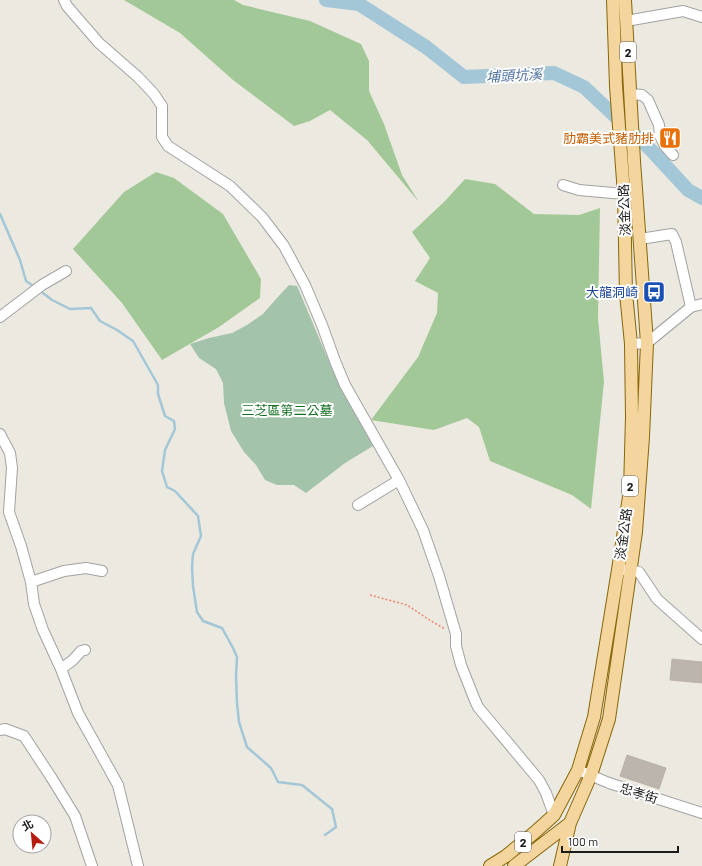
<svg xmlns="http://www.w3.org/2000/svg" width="702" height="866" font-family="Barlow,'Noto Sans TC',sans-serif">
<rect width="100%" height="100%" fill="#ece9e1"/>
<path fill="#a3c898" d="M 124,0 L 234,0 L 243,5 L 310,21 L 361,44 L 369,61 L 369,91 L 384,124 L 402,175 L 419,202 L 367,140 L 330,110 L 310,121 L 294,126 L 233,80 L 180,33 Z
M 156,172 L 174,178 L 223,214 L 261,279 L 260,298 L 219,327 L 162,360 L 122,303 L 73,249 L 124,192 Z
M 465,179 L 495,184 L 534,214 L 579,215 L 600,208 L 598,318 L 604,382 L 591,509 L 572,495 L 490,461 L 479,427 L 467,418 L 434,430 L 371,420 L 418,357 L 437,313 L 438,293 L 415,281 L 430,258 L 412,232 L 445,201 Z"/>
<path fill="#a4c3ab" d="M 289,285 L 297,286 L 339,385 L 368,435 L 373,446 L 345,463 L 306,493 L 294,485 L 277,485 L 265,480 L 256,465 L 244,452 L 231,431 L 224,403 L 223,383 L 216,369 L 199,358 L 190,344 L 209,338 L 232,333 L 247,325 L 263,314 L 276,299 Z"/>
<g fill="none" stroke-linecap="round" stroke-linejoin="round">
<path stroke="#a4c7d7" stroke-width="2.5" d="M 0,214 L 20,260 L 26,281 L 35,287
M 39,290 L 52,300 L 70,309 L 91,308 L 100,321 L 117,330 L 133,341 L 158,385 L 158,394 L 165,416 L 174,421 L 175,429 L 165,450 L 162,471 L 167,487 L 175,491 L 198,516 L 201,536 L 193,554 L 192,567 L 193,586 L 197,612 L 203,621 L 222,628 L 233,648 L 237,657 L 236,675 L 237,703 L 239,722 L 247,747 L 271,768 L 278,782 L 302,785 L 332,809 L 336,827 L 325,835"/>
<path stroke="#a4c7d7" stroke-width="14" d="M 326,0 L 359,4 L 426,47 L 464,77 L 554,73 L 584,87 L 651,150 L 688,190 L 702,198"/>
</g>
<path fill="#bcb5ae" stroke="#bcb1a4" d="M 672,659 L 702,662 L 702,683 L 670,680 Z
M 627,755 L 666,768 L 659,789 L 620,776 Z"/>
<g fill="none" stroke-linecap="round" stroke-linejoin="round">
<g stroke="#a2a2a2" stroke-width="12">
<path id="minor" d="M 64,0 L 67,6 L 99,43 L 138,77 L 154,94 L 162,106 L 162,137 L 168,146 L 230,186 L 262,217 L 284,246 L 305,285 L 322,325 L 335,361 L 345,385 L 399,480 L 423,530 L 439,576 L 456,634 L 456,646 L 461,665 L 474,698 L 478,707 L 539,780 L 546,793 L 554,815
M 626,21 L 683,11 L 702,17
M 630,94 L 642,95 L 648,100 L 659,125 L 660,136 L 665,146 L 673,155
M 563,185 L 579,190 L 624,194
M 640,239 L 672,234 L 676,242 L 691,307
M 0,317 L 42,285 L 66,271
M 631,344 L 647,343 L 691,307 L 702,304
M 0,434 L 10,453 L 12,468 L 9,512 L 21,546 L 31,582 L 34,604 L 43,630 L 61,669 L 78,713 L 118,785 L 138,866
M 358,505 L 399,480
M 623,570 L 630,570 L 639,572 L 657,599 L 702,639
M 31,582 L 64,571 L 86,568 L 102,571
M 61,669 L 73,660 L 81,651 L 85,650
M 0,730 L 5,729 L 24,736 L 51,777 L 75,816 L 92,866
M 578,770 L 609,783 L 702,813"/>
</g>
<g stroke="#87670a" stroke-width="14">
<path id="major" d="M 490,866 L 506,856 L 534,833 L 554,815 L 578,770 L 594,717 L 618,570 L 630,490 L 632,417 L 631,344 L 626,293 L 624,194 L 616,86 L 613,0
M 514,866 L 570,823
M 560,866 L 570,823 L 591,775 L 609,719 L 636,532 L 643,437 L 647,343 L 634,161 L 625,0"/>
</g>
<path stroke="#ef866f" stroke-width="1.5" stroke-dasharray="2 2" stroke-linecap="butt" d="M 370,595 L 407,605 L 431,621 L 445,629"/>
<use href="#minor" stroke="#fff" stroke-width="10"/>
<use href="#major" stroke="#f4d59d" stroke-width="12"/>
</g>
<defs>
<g id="restaurant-square" transform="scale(1.15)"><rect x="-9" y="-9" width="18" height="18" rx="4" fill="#e8710a" stroke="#fff"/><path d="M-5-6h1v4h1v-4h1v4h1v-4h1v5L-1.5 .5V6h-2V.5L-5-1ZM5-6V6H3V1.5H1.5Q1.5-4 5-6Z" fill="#fff"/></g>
<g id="bus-square" transform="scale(1.15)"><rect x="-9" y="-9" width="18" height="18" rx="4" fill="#1a4fb4" stroke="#fff"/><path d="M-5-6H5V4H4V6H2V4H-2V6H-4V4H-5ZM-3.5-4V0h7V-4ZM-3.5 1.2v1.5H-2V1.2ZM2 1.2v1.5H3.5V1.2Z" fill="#fff"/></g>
</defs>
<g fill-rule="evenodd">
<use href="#restaurant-square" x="670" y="138"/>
<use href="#bus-square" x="654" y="292"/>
</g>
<g text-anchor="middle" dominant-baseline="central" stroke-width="4" stroke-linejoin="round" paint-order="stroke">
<g fill="#fff" stroke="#5f5f5f" stroke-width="1">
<rect x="620" y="42" width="16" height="20" rx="3"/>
<rect x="622" y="476" width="16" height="20" rx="3"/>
<rect x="515" y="832" width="16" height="20" rx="3"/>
</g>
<g font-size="12" font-weight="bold" fill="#1b1b1b">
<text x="628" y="52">2</text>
<text x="630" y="486">2</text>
<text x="523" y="842">2</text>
</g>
<g font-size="13" fill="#c56008" stroke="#fff" text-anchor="end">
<text x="654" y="138">肋霸美式豬肋排</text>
</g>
<g font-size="13" fill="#1b1b1b" stroke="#fff">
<text transform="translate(624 210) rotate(-92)">淡金公路</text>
<text transform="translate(623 534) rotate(-82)">淡金公路</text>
<text transform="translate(639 793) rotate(17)">忠孝街</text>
</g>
<g font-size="13" fill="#164399" stroke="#fff" text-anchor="end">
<text x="638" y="292">大龍洞崎</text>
</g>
<g font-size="13" fill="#136f21" stroke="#fff">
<text x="287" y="410">三芝區第二公墓</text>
</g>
<g font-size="14" font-style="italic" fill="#4f72a2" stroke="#fff">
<text transform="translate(514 75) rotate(-3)">埔頭坑溪</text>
</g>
</g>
<g transform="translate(32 834) rotate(333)"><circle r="19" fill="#ffffff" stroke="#a4a4a4"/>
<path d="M0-3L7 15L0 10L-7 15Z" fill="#b71b0e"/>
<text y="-6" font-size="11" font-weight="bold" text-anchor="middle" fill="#1b1b1b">北</text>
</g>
<path d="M562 846v6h116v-6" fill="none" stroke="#1b1b1b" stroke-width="2"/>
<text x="568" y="846" font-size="12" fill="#1b1b1b" stroke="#ffffff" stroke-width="3" paint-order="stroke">100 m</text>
</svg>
